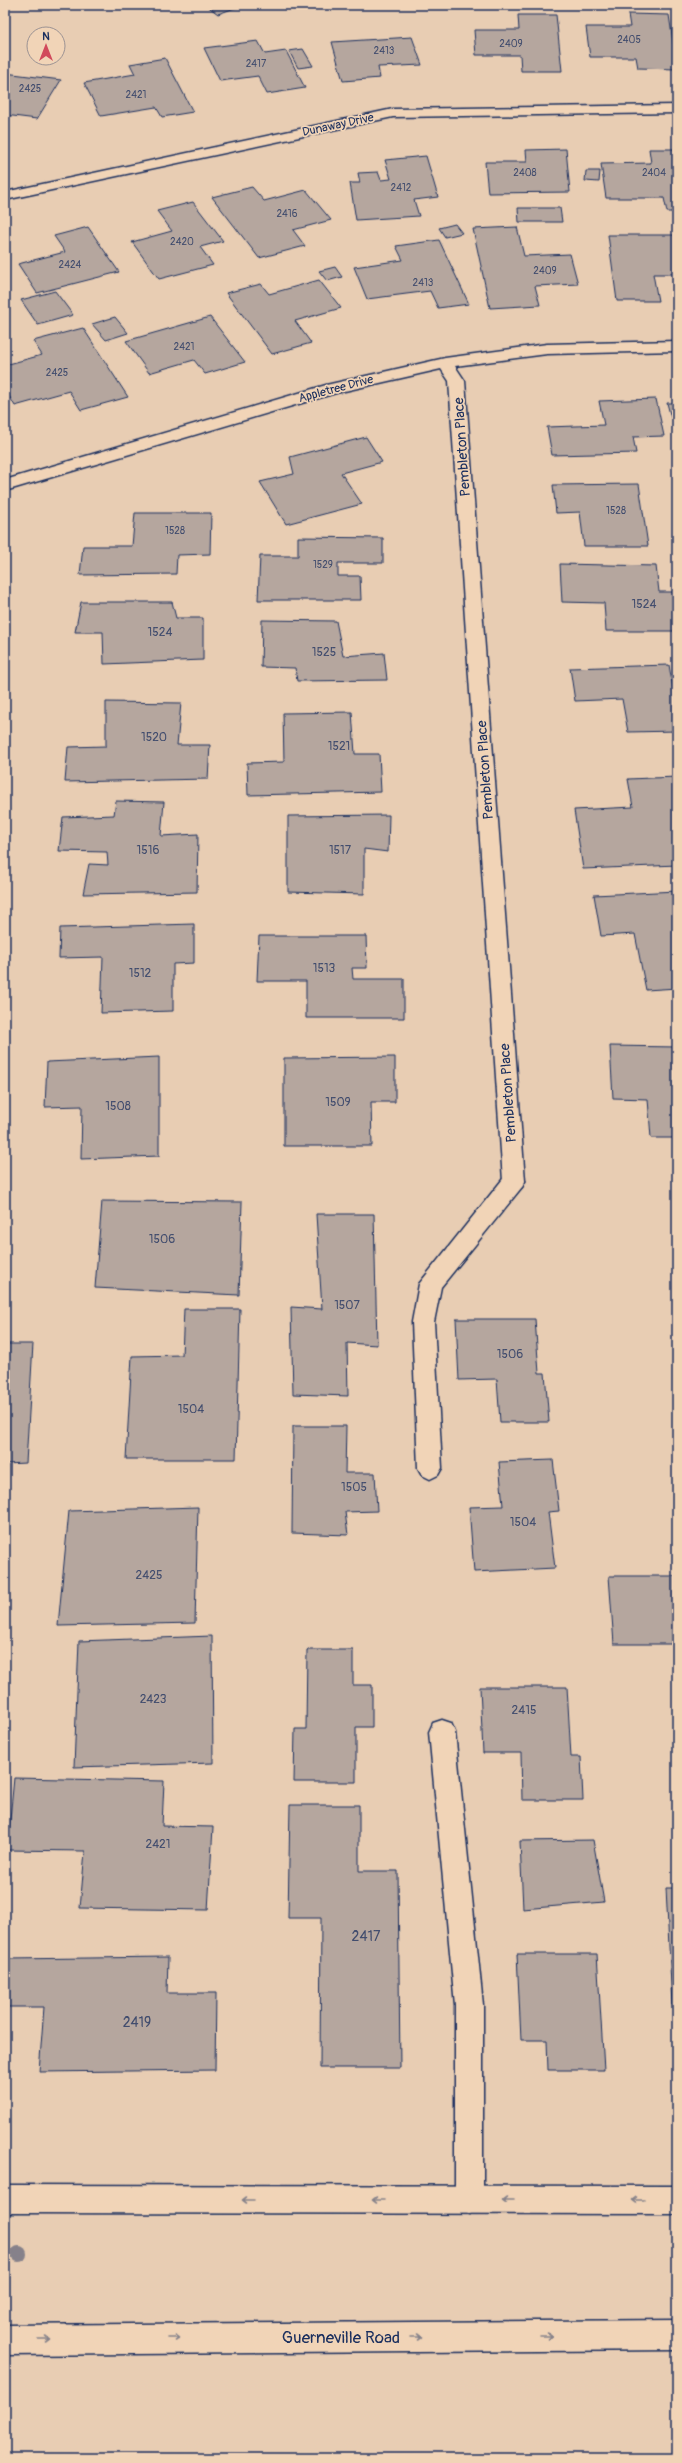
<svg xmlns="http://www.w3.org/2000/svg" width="682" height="2463" font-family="Pangolin,sans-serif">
<rect width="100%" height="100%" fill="#e8cdb3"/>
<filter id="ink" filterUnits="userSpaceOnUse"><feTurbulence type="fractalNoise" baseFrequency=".025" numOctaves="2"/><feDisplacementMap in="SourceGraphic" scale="8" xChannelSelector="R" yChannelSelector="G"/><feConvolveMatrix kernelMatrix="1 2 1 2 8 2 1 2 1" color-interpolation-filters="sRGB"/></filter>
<g filter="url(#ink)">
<path fill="#b5a69e" stroke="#1b2f5e" d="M 206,5 L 243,5 L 218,14 Z
M 628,14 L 669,15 L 677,69 L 638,68 L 636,57 L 590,57 L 586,27 L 630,27 Z
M 518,15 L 556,15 L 562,71 L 521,71 L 520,55 L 476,55 L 474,30 L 519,30 Z
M 412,37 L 422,65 L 378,67 L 380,78 L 343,81 L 332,42 Z
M 258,41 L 265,54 L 286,51 L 305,88 L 267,94 L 258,76 L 220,81 L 204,48 Z
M 303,49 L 313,66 L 298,68 L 289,51 Z
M 165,58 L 193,112 L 162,117 L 156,107 L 101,116 L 84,83 L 135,74 L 130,64 Z
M 5,73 L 61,80 L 37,119 L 5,115 Z
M 566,149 L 570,192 L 488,193 L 485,162 L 527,162 L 526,150 Z
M 649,149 L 677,149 L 677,212 L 667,212 L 664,198 L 606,198 L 601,164 L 651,163 Z
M 426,156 L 438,197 L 414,200 L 419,216 L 356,220 L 350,183 L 360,183 L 358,173 L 378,172 L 381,180 L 391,179 L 385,160 Z
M 586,171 L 600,171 L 599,182 L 585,181 Z
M 252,187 L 264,201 L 306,190 L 331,220 L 293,230 L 305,246 L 259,258 L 212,197 Z
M 193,202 L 223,241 L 200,247 L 213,265 L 159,279 L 132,242 L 172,231 L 157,211 Z
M 518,208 L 560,208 L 562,222 L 519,222 Z
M 455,224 L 462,233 L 445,237 L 439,228 Z
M 88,227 L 119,272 L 37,293 L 18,264 L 65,252 L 54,236 Z
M 517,227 L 524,256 L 570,254 L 578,284 L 535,286 L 540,305 L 490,308 L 473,229 Z
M 608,235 L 677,235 L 677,274 L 653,274 L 658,301 L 617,301 Z
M 439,240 L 469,304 L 438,308 L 430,291 L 367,299 L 354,267 L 403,260 L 396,246 Z
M 335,267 L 342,277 L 327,281 L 319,271 Z
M 319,280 L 341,308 L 295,321 L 311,343 L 272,354 L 226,293 L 261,284 L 269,294 Z
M 55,291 L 73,315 L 38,325 L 21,300 Z
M 115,317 L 128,333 L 106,340 L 92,324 Z
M 210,317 L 245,362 L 205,374 L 194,360 L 149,373 L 126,341 Z
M 83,328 L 128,397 L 81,410 L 69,391 L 15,406 L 5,389 L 5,365 L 42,355 L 33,341 Z
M 656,399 L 664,436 L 633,437 L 636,453 L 552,455 L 547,427 L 604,425 L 599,401 Z
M 667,403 L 677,403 L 677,417 L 671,418 Z
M 366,437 L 382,462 L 341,473 L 362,504 L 286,524 L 260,482 L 294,474 L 290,457 Z
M 639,484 L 648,546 L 584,546 L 580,512 L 556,513 L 553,485 Z
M 135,513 L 211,513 L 210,554 L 177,555 L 176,574 L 80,575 L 83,546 L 132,546 Z
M 298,537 L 383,538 L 383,563 L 338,563 L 338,576 L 360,576 L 361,600 L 258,600 L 260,556 L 298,556 Z
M 560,564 L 656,566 L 659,592 L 677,592 L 677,631 L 606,631 L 604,603 L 562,602 Z
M 81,602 L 172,602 L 176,618 L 203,618 L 203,660 L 104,664 L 103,632 L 75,632 Z
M 262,620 L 336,621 L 343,656 L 384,653 L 387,680 L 297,681 L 295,668 L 261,667 Z
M 669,665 L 673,688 L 677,688 L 677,731 L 628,732 L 622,699 L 575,701 L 570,668 Z
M 106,702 L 181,703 L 177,745 L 210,745 L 208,779 L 65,782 L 68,747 L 106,746 Z
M 352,712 L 355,754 L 379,754 L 381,792 L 248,795 L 247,763 L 284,762 L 283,713 Z
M 677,777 L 677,865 L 583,869 L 574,810 L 633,807 L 628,779 Z
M 116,801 L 164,802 L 161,836 L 198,834 L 197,892 L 83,894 L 89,864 L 108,865 L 107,852 L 59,851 L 63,817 L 114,815 Z
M 389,815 L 388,852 L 364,849 L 364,894 L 288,892 L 288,816 Z
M 677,891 L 677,988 L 646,990 L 635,934 L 601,936 L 594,895 Z
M 194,924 L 194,963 L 173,964 L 173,1011 L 101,1013 L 103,957 L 59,958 L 60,928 Z
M 259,936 L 366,936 L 367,968 L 352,968 L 353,979 L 404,979 L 404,1018 L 306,1018 L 306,981 L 257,981 Z
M 610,1046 L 677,1047 L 677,1138 L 651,1138 L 648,1099 L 613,1098 Z
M 159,1057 L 159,1156 L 81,1159 L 82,1106 L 45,1107 L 47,1062 Z
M 395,1057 L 395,1102 L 371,1102 L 372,1146 L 284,1146 L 284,1058 Z
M 102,1201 L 242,1202 L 239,1295 L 95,1288 Z
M 316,1214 L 374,1214 L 377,1345 L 347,1343 L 348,1396 L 293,1394 L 291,1307 L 322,1309 Z
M 184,1309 L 240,1309 L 236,1459 L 126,1459 L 132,1356 L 182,1355 Z
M 456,1319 L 535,1319 L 539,1373 L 545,1373 L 549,1422 L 500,1422 L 497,1379 L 459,1380 Z
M 5,1344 L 33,1344 L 26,1463 L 5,1464 Z
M 293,1426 L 346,1426 L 345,1473 L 375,1473 L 377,1511 L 345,1512 L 348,1535 L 292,1533 Z
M 553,1460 L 559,1511 L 548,1512 L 555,1568 L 474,1572 L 469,1507 L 503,1506 L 499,1462 Z
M 198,1507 L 195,1623 L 58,1626 L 69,1511 Z
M 609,1576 L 677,1576 L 677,1644 L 614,1644 Z
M 212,1636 L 213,1763 L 74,1767 L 79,1641 Z
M 307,1650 L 353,1650 L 353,1685 L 372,1685 L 372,1727 L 356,1727 L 356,1782 L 294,1782 L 295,1729 L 306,1729 Z
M 480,1687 L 567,1687 L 571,1757 L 581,1757 L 583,1800 L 522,1800 L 521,1753 L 483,1753 Z
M 14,1778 L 164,1781 L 162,1826 L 213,1827 L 208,1910 L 80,1908 L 85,1851 L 7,1850 Z
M 290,1805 L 359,1805 L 359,1871 L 398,1871 L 400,2068 L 320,2068 L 321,1918 L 288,1918 Z
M 593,1840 L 604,1902 L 523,1909 L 520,1841 Z
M 666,1888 L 677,1888 L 677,2005 L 672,2005 Z
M 517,1954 L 597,1954 L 604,2070 L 548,2070 L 547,2040 L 521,2040 Z
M 168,1957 L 167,1993 L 216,1993 L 215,2070 L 39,2072 L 44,2007 L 5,2007 L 8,1959 Z"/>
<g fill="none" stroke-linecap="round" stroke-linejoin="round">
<g stroke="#1b2f5e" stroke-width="3">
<path id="service" d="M 514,1172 L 522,1175 L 525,1181 L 522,1187 L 441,1287 L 434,1322 L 442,1468 L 438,1475 L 430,1479 L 422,1475 L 418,1468 L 412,1322 L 419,1284 L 506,1175 Z"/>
</g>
<g stroke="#1b2f5e" stroke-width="3">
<path id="minor" d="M 677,105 L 677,113 L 393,117 L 5,200 L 5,192 L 393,109 Z
M 677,341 L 677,351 L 547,354 L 455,366 L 465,381 L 525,1181 L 522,1187 L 514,1190 L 506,1187 L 503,1181 L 449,381 L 441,369 L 336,393 L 5,491 L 5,480 L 326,385 L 445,358 L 547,344 Z
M 442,1720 L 451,1723 L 455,1732 L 483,2005 L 483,2200 L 479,2210 L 469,2214 L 459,2210 L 455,2200 L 455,2005 L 429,1732 L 433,1723 Z"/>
</g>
<g stroke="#1b2f5e" stroke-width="3">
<path id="secondary" d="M 5,2185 L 677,2186 L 677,2214 L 5,2213 Z
M 677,2320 L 677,2350 L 5,2355 L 5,2325 Z"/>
</g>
<use href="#service" fill="#f1d4b7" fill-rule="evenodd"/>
<use href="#minor" fill="#f1d4b7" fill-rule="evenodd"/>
<use href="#secondary" fill="#f1d4b7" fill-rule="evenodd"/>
</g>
<circle fill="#86818a" cx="19" cy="2254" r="8"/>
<defs><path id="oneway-shaft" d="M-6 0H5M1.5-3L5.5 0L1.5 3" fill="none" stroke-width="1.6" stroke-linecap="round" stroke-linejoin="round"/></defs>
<g stroke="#86828a">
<use href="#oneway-shaft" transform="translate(248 2200) rotate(-180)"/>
<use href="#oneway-shaft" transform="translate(378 2200) rotate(-180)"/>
<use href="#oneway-shaft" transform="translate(508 2200) rotate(180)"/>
<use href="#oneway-shaft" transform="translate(638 2200) rotate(180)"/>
<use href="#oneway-shaft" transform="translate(546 2336)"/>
<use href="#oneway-shaft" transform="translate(416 2337)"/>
<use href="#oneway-shaft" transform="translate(174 2338)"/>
<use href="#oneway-shaft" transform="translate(44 2339)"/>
</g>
</g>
<g text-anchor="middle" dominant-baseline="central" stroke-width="3.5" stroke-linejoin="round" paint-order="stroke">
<g font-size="10" fill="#424d6e">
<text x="629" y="40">2405</text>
<text x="511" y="44">2409</text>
<text x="384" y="51">2413</text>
<text x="256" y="64">2417</text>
<text x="30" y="89">2425</text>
<text x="136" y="95">2421</text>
<text x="525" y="173">2408</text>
<text x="654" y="173">2404</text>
<text x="401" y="188">2412</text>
<text x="287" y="214">2416</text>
<text x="182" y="242">2420</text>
<text x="70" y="265">2424</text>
<text x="545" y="271">2409</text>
<text x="423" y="283">2413</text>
<text x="184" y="347">2421</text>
<text x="57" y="373">2425</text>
<text x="616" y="511">1528</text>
<text x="175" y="531">1528</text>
<text x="323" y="565">1529</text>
</g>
<g font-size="12" fill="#1b2f5e" stroke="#f1d4b7">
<text transform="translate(338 125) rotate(-12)">Dunaway Drive</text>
<text transform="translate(336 389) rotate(-15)">Appletree Drive</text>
</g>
<g font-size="12" fill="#424d6e">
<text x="644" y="604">1524</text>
<text x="160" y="632">1524</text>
<text x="324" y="652">1525</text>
<text x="154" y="737">1520</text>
<text x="339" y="746">1521</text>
<text x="148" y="850">1516</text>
<text x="340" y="850">1517</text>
<text x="324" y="968">1513</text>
<text x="140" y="973">1512</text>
<text x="338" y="1102">1509</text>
<text x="118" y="1106">1508</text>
<text x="162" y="1239">1506</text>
<text x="347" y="1305">1507</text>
<text x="510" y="1354">1506</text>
<text x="191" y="1409">1504</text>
<text x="354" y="1487">1505</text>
<text x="523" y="1522">1504</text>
<text x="149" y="1575">2425</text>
<text x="153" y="1699">2423</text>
<text x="524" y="1710">2415</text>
<text x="158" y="1844">2421</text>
</g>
<g font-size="14" fill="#1b2f5e" stroke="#f1d4b7">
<text transform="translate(462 447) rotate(-94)">Pembleton Place</text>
<text transform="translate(485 770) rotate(-94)">Pembleton Place</text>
<text transform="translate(508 1093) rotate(-94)">Pembleton Place</text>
</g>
<g font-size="14" fill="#424d6e">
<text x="366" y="1936">2417</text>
<text x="137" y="2022">2419</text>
</g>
<g font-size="17" fill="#1b2f5e" stroke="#f1d4b7">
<text x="341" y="2337">Guerneville Road</text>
</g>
</g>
<rect width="682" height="2463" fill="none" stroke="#f1d4b7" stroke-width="20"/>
<rect x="10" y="10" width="662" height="2443" fill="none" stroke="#1b2f5e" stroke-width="1.5" filter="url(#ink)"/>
<g transform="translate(46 46)"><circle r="19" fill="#f1d4b7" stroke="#9b9293"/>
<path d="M0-3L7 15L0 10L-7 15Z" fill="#d1495b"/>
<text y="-6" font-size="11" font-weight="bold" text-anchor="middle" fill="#1b2f5e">N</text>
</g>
</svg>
